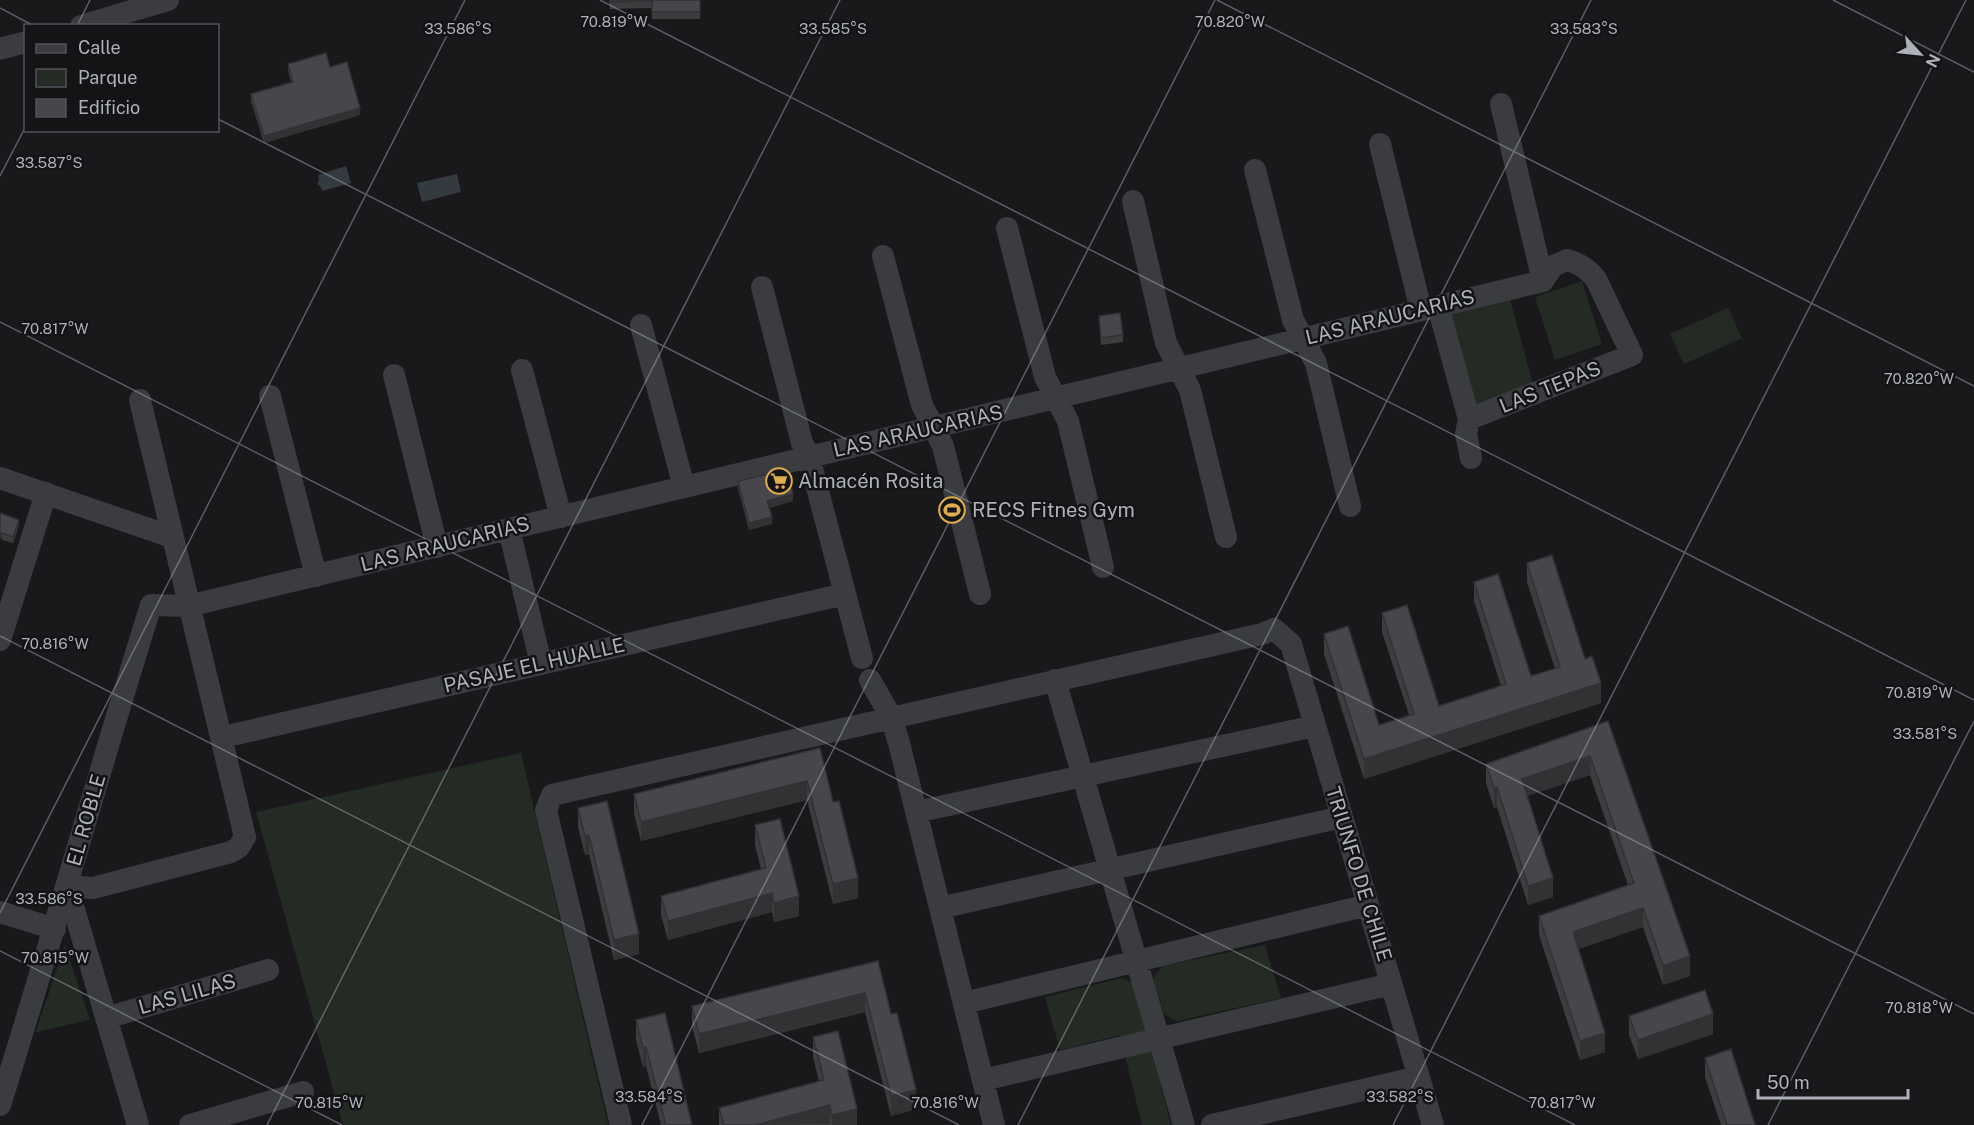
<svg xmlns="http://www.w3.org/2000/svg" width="1974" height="1125" font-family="'Public Sans',sans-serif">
<rect width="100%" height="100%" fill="#19191b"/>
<path fill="#242b25" d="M 1582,281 L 1602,344 L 1555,360 L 1535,297 Z
M 1509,295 L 1535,392 L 1475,409 L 1449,312 Z
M 1728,308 L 1742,338 L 1684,364 L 1670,334 Z
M 521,753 L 608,1125 L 343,1125 L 256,812 Z
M 65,945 L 90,1020 L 36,1032 L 36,1031 Z
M 1265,945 L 1281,998 L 1177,1021 L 1164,1014 L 1153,979 L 1162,966 Z
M 1122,978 L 1133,983 L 1171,1125 L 1142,1125 L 1120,1035 L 1060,1050 L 1045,997 Z"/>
<path fill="#333a40" d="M 346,166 L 351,183 L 322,191 L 321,187 L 317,184 L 319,180 L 318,175 Z
M 457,174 L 461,192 L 422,202 L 417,183 Z"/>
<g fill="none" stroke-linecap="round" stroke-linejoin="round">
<path stroke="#3b3c40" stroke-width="22" d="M 81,26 L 168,0
M 0,49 L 26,42
M 1501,104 L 1543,281
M 1380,144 L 1421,310
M 1255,170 L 1293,320 L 1316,363 L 1350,506
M 1133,201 L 1166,343 L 1190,390 L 1226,537
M 1007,228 L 1045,377 L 1068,421 L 1103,567
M 883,256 L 922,405 L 943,446 L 980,594
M 762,287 L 802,443 L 809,457 L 862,658
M 1438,306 L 1469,419 L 1466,434 L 1471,458
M 641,325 L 684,487
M 522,370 L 561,517
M 394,375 L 437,547
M 270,396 L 316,576
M 1469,419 L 1632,355 L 1596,279 C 1588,269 1580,263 1567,260 L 1553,266 L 1543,281
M 0,478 L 172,537
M 509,529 L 541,664
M 0,640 L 46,493
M 870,680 L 891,717 L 899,743 L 994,1125
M 1055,680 L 1184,1125
M 223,737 L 845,594
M 916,812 L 1315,726
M 940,908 L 1342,817
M 0,912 L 55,929
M 964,1003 L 1368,905
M 106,1018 L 268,970
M 983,1080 L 1391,984
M 0,1105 C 52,939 99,771 151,605 L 188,606 L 1543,281
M 138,1125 L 67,886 L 93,888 L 231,852 L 239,847 L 245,837 L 140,400
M 190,1125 L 303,1092
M 621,1125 L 546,810 L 552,795 L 1262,634 L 1274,629 L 1291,644 L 1433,1125
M 1212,1125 L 1419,1077"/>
</g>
<path fill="#3d3d40" d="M 609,0 L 700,0 L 700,19 L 652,19 L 652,8 L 610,9 Z
M 288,64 L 330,67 L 360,115 L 264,143 L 251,101 L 251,94 L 291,82 L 288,71 Z
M 1099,316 L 1123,335 L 1123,342 L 1101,345 Z
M 738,481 L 793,501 L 769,508 L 772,524 L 749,530 L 738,488 Z
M 0,513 L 19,526 L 13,543 L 2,540 Z
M 1527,563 L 1585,659 L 1601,703 L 1364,779 L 1324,654 L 1324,634 L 1379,725 L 1409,715 L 1382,632 L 1382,613 L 1439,706 L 1501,686 L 1474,601 L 1474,582 L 1531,676 L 1555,669 L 1527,582 Z
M 1608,721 L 1690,976 L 1663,985 L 1643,927 L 1578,949 L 1605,1052 L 1580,1060 L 1539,935 L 1539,916 L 1628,885 L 1590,775 L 1527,796 L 1553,897 L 1528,905 L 1497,807 L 1494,808 L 1486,783 L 1486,764 Z
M 820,748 L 858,898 L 833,904 L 807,800 L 641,841 L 634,814 L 634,794 Z
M 578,808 L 639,954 L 614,960 L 589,854 L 585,855 L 578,827 Z
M 755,825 L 799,916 L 774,922 L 772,912 L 668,940 L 661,915 L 661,896 L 761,869 L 755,845 Z
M 878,961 L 916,1109 L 891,1116 L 865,1012 L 699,1053 L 692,1026 L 692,1006 Z
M 1629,1016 L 1713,1034 L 1638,1059 L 1629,1035 Z
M 636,1020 L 692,1125 L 661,1125 L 646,1066 L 643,1067 L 636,1040 Z
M 813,1037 L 857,1125 L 719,1125 L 719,1108 L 819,1081 L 813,1057 Z
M 1705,1058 L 1755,1125 L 1721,1125 L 1705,1077 Z"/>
<path fill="#323234" d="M 360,108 L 360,115 L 264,143 L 264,136 Z
M 793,494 L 793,501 L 767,508 L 767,501 Z
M 772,517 L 772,524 L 749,530 L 749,523 Z
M 19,520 L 19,526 L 13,543 L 13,537 Z
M 1601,683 L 1601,703 L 1364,779 L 1364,759 Z
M 1590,756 L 1590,775 L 1522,798 L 1522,779 Z
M 807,781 L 807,800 L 641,841 L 641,822 Z
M 1497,787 L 1497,807 L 1494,808 L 1494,788 Z
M 589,835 L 589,854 L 585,855 L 585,836 Z
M 858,878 L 858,898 L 833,904 L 833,884 Z
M 1553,878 L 1553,897 L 1528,905 L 1528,886 Z
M 772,893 L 772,912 L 668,940 L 668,921 Z
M 799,896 L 799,916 L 774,922 L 774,903 Z
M 1643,908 L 1643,927 L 1573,951 L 1573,932 Z
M 639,934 L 639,954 L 614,960 L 614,940 Z
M 1690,956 L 1690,976 L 1663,985 L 1663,966 Z
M 865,993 L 865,1012 L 699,1053 L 699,1034 Z
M 1713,1014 L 1713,1034 L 1638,1059 L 1638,1040 Z
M 1605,1033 L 1605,1052 L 1580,1060 L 1580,1041 Z
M 646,1047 L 646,1066 L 643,1067 L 643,1048 Z
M 916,1090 L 916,1109 L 891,1116 L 891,1096 Z
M 830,1105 L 830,1124 L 756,1125 Z
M 857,1109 L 857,1125 L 832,1125 L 832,1115 Z"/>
<path fill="#47474b" stroke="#323234" stroke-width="1.5" d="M 610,0 L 700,0 L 700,12 L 652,12 L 652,1 L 610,2 Z
M 326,53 L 330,67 L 347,62 L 360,108 L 264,136 L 251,94 L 293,82 L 288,64 Z
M 1120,313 L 1123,335 L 1101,338 L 1099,316 Z
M 786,470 L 793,494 L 767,501 L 772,517 L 749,523 L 738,481 Z
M 0,513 L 19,520 L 13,537 L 2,533 L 0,539 Z
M 1552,555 L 1585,659 L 1592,656 L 1601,683 L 1364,759 L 1324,634 L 1348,626 L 1379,725 L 1414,714 L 1382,613 L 1407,605 L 1439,706 L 1506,684 L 1474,582 L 1498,574 L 1531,676 L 1560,667 L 1527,563 Z
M 1608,721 L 1690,956 L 1663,966 L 1643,908 L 1573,932 L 1605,1033 L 1580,1041 L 1539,916 L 1634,883 L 1590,756 L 1522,779 L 1553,878 L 1528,886 L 1497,787 L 1494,788 L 1486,764 Z
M 820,748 L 833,802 L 839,801 L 858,878 L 833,884 L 807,781 L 641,822 L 634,794 Z
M 607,801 L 639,934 L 614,940 L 589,835 L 585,836 L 578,808 Z
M 780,819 L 799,896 L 774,903 L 772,893 L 668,921 L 661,896 L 766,868 L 755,825 Z
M 878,961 L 891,1014 L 897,1013 L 916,1090 L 891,1096 L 865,993 L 699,1034 L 692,1006 Z
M 1705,990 L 1713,1014 L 1638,1040 L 1629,1016 Z
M 665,1013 L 692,1125 L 666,1125 L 646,1047 L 643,1048 L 636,1020 Z
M 838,1031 L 857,1109 L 832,1115 L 830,1105 L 756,1125 L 724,1125 L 719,1108 L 824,1080 L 813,1037 Z
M 1731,1049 L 1755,1125 L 1727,1125 L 1705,1058 Z"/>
<path fill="none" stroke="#adb1b9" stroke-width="1.5" stroke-opacity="0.45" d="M 600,0 L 1974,700M 1217,0 L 1974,386M 1833,0 L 1974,72M 0,8 L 34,26M 77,26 L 90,0M 218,119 L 1974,1014M 0,176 L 26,126M 0,322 L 1575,1125M 0,636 L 959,1125M 0,913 L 465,0M 0,951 L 342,1125M 267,1125 L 840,0M 642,1125 L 1215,0M 1018,1125 L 1591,0M 1393,1125 L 1966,0M 1768,1125 L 1974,721"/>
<defs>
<g id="supermarket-ring" transform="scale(1.35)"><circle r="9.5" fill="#141416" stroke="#deae4e" stroke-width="1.5"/><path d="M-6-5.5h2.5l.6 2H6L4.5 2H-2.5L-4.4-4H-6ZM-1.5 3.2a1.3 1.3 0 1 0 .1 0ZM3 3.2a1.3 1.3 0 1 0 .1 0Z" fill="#deae4e"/></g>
<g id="stadium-ring" transform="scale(1.35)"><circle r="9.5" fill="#141416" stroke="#deae4e" stroke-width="1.5"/><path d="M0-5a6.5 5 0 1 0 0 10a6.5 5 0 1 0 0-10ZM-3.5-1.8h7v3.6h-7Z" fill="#deae4e"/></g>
</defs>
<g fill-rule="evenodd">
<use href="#supermarket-ring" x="779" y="481"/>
<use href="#stadium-ring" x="952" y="510"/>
</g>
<g text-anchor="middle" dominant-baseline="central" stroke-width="5" stroke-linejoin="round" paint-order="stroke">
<g font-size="20" fill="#adb1b9" stroke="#141416">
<text transform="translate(1390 317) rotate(-14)">LAS ARAUCARIAS</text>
<text transform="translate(1550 387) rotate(-22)">LAS TEPAS</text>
<text transform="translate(918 431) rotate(-13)">LAS ARAUCARIAS</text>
<text transform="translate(445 544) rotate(-14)">LAS ARAUCARIAS</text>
<text transform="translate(534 665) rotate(-13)">PASAJE EL HUALLE</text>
<text transform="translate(86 820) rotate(-74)">EL ROBLE</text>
<text transform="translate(1359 874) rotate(73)">TRIUNFO DE CHILE</text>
<text transform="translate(187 994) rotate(-16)">LAS LILAS</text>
</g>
<g font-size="20" fill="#adb1b9" stroke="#141416" text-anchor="start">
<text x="798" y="481">Almacén Rosita</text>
<text x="972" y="510">RECS Fitnes Gym</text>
</g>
</g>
<g font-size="15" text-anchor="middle" fill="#adb1b9" stroke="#141416" stroke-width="5" stroke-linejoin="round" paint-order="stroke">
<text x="614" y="27">70.819°W</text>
<text x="1230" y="27">70.820°W</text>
<text x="458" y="34">33.586°S</text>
<text x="833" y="34">33.585°S</text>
<text x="1584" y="34">33.583°S</text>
<text x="49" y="168">33.587°S</text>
<text x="55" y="334">70.817°W</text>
<text x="1919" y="384">70.820°W</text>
<text x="55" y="649">70.816°W</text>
<text x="1919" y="698">70.819°W</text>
<text x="1925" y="739">33.581°S</text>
<text x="49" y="904">33.586°S</text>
<text x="55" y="963">70.815°W</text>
<text x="1919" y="1013">70.818°W</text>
<text x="649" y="1102">33.584°S</text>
<text x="1400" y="1102">33.582°S</text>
<text x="329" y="1108">70.815°W</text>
<text x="945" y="1108">70.816°W</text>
<text x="1562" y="1108">70.817°W</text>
</g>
<rect x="24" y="24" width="195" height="108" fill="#141416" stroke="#515357" stroke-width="1.5"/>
<rect x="36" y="44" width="30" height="9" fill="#3b3c40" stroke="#515357" stroke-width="1.5"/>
<text x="78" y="54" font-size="18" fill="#adb1b9">Calle</text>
<rect x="36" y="69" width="30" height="18" fill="#242b25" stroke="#515357" stroke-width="1.5"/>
<text x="78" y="84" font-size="18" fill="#adb1b9">Parque</text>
<rect x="36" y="99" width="30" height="18" fill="#47474b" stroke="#515357" stroke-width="1.5"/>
<text x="78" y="114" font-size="18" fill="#adb1b9">Edificio</text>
<g transform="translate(1920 54) rotate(117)" stroke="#141416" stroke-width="4.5" paint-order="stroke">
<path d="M0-4.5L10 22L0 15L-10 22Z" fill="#adb1b9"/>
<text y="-9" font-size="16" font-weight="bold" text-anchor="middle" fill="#adb1b9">N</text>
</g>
<path d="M1758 1089v9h150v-9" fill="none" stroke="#adb1b9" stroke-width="3"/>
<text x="1767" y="1089" font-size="18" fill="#adb1b9" stroke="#141416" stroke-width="4.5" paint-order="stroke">50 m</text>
</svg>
